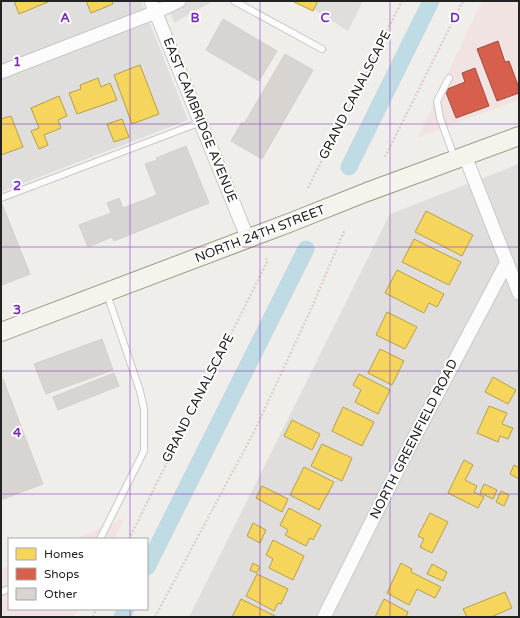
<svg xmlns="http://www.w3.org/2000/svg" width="520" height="618" font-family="'Varela Round',sans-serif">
<rect width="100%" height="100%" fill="#f0eeeb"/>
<path fill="#dfdedc" d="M 1,1 L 141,1 L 188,120 L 1,192 Z
M 166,1 L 213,1 L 174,23 Z
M 301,1 L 363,1 L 348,31 Z
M 519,164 L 519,617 L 189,617 L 390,214 Z"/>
<path fill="#f1e3e1" d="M 482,1 L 519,1 L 519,100 L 417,138 Z
M 125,518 L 114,539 L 75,539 Z
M 9,566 L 9,609 L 78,609 L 74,617 L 1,617 L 1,569 Z"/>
<path fill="#f6d55c" stroke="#b69f4b" d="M 14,1 L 48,1 L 48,2 L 19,14 Z
M 86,1 L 112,1 L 113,4 L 91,13 Z
M 292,1 L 318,1 L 313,11 Z
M 140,65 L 159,114 L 132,124 L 114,75 Z
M 98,78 L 101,87 L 110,83 L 117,100 L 77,114 L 69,93 L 81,89 L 80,85 Z
M 59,96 L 67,116 L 58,120 L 61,128 L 44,135 L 48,145 L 39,149 L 31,131 L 39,128 L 31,108 Z
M 11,116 L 23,147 L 1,155 L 1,119 Z
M 122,119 L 129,137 L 114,142 L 107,124 Z
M 426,211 L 473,235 L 462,256 L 415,232 Z
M 414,239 L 461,262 L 449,285 L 402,262 Z
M 397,270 L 444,294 L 437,307 L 429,303 L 424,313 L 385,293 Z
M 387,312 L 417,327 L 405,349 L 376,335 Z
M 380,349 L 404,361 L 392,385 L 368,373 Z
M 359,374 L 390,390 L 378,414 L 355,402 L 361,390 L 353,385 Z
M 493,377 L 516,390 L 508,404 L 485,392 Z
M 489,406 L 507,413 L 502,424 L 513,428 L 508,439 L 500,436 L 498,442 L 477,433 Z
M 343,407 L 374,422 L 362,446 L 332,431 Z
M 292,420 L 320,434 L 312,450 L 284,436 Z
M 322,444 L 352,458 L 342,481 L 311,466 Z
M 464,460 L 473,465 L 465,480 L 477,486 L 474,492 L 484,497 L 478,508 L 448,493 Z
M 514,465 L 519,468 L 519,479 L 510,474 Z
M 304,467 L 334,482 L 319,510 L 290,495 Z
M 484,484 L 497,490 L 493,499 L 480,493 Z
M 262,486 L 288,499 L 282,512 L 256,498 Z
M 501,491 L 509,495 L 504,506 L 496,502 Z
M 289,508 L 321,525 L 313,540 L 310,538 L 306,546 L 285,535 L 288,530 L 280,525 Z
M 430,513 L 448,522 L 432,553 L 420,547 L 424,539 L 418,536 Z
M 253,523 L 266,530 L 260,543 L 247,536 Z
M 273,540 L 304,556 L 293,580 L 269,568 L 273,559 L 266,555 Z
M 253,563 L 260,567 L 257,573 L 250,570 Z
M 401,563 L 412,569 L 411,572 L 441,587 L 435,598 L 417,589 L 409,605 L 387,593 Z
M 432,564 L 447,572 L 443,581 L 427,574 Z
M 257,574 L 288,589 L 281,604 L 278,603 L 274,611 L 246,596 Z
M 505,592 L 512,608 L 491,617 L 467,617 L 463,609 Z
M 241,599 L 277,617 L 232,617 Z
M 384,599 L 408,612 L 406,617 L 375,617 Z"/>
<path fill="#d6604d" stroke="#a04d40" d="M 498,41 L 505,62 L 509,61 L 519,88 L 519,93 L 497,101 L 477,49 Z
M 475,68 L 489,106 L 456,118 L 445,90 L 465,82 L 462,73 Z"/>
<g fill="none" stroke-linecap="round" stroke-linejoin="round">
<path stroke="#bfdbe3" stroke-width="17" d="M 349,167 L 431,1
M 147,567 L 306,249
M 122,617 L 126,609"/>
</g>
<path fill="#d7d4d2" stroke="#d3d0cc" d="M 223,19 L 277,51 L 259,81 L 206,50 Z
M 285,54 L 313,70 L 262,159 L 231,141 L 242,122 L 244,124 Z
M 186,146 L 209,203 L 114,241 L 112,237 L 88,247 L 79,225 L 111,213 L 107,203 L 119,198 L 123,208 L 157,195 L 145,164 L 157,160 L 156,158 Z
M 2,204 L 30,274 L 2,285 L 1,205 Z
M 102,339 L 113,370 L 46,394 L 34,364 Z
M 114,373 L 119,386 L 58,410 L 53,397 Z
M 1,379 L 3,379 L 43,484 L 1,500 Z"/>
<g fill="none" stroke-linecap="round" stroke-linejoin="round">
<g stroke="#c9c8c7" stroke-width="8">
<path id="lane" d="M 234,1 L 322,49
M 449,78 L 437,101 L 440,118 L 455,159
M 1,198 L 201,122
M 100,539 L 144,451 L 144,409 L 140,391 L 107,294
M 1,592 L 9,589"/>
</g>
<g stroke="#c9c8c7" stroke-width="15">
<path id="street" d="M 151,1 L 248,239
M 1,72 L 156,12 L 179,1
M 465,156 L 519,293
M 324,617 L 404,457 L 507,262"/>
</g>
<g stroke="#999a82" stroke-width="20">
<path id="secondary" d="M 1,332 L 289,223 L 367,192 L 519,136"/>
</g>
<path stroke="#dccecd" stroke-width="2.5" stroke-dasharray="2 2" stroke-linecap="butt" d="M 385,157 L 463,1
M 308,188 L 402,1
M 129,539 L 267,262 L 266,258
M 93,617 L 96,609
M 155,617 L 254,432 L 312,307 L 345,229"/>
<use href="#lane" stroke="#fdfcfc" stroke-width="6"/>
<use href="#street" stroke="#fdfcfc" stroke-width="13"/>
<use href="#secondary" stroke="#f4f4ed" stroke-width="18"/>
</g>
<path fill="none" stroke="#7b2cbf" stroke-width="1" stroke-opacity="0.55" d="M 130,1 L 130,539M 260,1 L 260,617M 390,1 L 390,617M 1,124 L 519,124M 1,247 L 519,247M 1,371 L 519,371M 1,494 L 519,494M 130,609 L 130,617"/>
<g text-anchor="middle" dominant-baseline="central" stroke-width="4" stroke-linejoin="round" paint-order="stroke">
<g font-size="13" fill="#222" stroke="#fff">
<text transform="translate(355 95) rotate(-63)">GRAND CANALSCAPE</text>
<text transform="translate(200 120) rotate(68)">EAST CAMBRIDGE AVENUE</text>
<text transform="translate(260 234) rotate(-21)">NORTH 24TH STREET</text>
<text transform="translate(198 398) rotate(-63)">GRAND CANALSCAPE</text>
<text transform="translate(414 439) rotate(-63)">NORTH GREENFIELD ROAD</text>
</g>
</g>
<g font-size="13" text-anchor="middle" font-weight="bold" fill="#7b2cbf" stroke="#fff" stroke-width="4" stroke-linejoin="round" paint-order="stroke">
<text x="65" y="22">A</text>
<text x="195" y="22">B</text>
<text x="325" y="22">C</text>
<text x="455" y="22">D</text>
<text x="17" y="66">1</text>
<text x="17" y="190">2</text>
<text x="17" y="314">3</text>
<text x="17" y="437">4</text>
</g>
<rect width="520" height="618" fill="none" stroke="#222222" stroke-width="4"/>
<rect x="8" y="538" width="140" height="72" fill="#ffffff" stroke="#a7a7a7"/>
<rect x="16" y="548" width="20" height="12" fill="#f6d55c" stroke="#a7a7a7"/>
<text x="44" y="558" font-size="12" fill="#222222">Homes</text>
<rect x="16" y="568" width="20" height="12" fill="#d6604d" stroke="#a7a7a7"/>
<text x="44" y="578" font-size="12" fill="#222222">Shops</text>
<rect x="16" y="588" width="20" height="12" fill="#d7d4d2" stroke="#a7a7a7"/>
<text x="44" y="598" font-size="12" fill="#222222">Other</text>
</svg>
